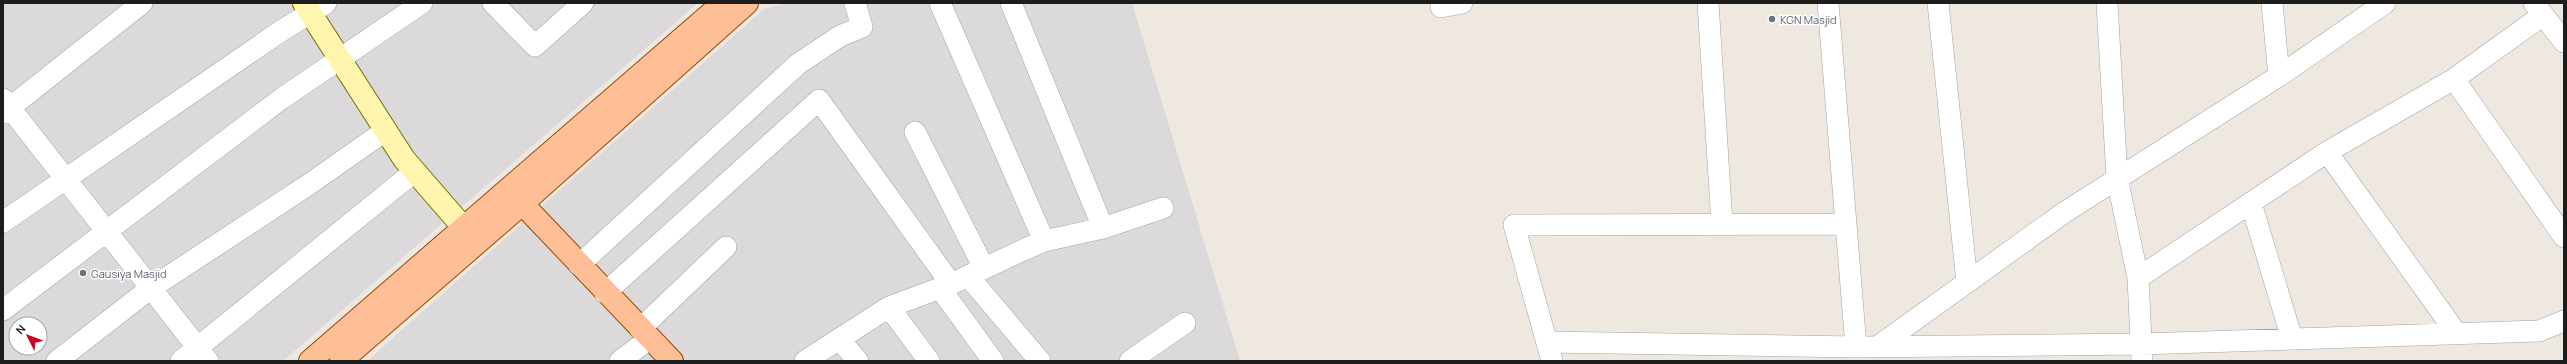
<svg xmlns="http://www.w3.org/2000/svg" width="2567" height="364" font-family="Manrope,sans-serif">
<rect width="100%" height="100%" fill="#efe8e1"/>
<path fill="#dbd9da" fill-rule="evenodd" d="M 3,3 L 698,3 L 283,361 L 3,361 ZM 16,324 L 40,324 L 40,348 L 16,348 Z
M 788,3 L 1132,3 L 1240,361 L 367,361 L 764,9 Z"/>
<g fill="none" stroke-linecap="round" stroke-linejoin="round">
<g stroke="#a4a4a4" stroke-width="22">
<path id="minor" d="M 493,3 L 535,46 L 583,3
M 940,3 L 1044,241
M 1011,3 L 1103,228
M 1708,3 L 1722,224
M 1828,3 L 1856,347
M 1938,3 L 1967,282
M 2107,3 L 2117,178 L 2138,278 L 2142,361
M 2272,3 L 2279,76
M 2534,3 L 2564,42
M 1441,7 L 1462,3
M 2454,79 L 2564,237
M 3,99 L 208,361
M 3,113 L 142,3
M 915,132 L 984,268
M 2327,152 L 2457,334
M 2251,203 L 2292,339
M 3,222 L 278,33 L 326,3
M 579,265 L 798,64 L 840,36 L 862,27 L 855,3
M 968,276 L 1040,361
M 2138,278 L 2327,152 L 2454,79 L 2543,15
M 940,288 L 993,361
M 605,293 L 819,100 L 951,284
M 889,307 L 929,361
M 3,310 L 281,99 L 422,3
M 640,329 L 726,247
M 839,339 L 858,361
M 1547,342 L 1856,347 L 2141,344 L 2539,331 L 2564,321
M 1877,347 L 2065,212 L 2279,76 L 2385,3
M 57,361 L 151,288 L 308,185 L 385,131
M 181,361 L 414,172
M 620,361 L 649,339
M 805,361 L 889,307 L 951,284 L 1023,250 L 1044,241 L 1103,228 L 1163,208
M 1130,361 L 1185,323
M 1552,361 L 1514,225 L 1845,224"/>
</g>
<g stroke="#776f00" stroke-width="24">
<path id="secondary" d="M 304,3 L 404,159 L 463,227"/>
</g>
<g stroke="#954900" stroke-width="24">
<path id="primary" d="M 513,194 L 672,361
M 310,361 L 723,3
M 341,361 L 522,204 L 747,3"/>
</g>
<use href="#minor" stroke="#fff" stroke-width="21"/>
<use href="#secondary" stroke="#fff5af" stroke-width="22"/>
<use href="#primary" stroke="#ffbf96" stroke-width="22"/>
</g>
<g fill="#6b7280" stroke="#fff" stroke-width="1.5">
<circle cx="1772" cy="19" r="4"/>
<circle cx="83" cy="273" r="4"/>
</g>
<g text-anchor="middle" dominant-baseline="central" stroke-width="3" stroke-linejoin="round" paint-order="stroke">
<g font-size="11" fill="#5b616d" stroke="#fff" text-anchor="start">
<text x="1780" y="19">KGN Masjid</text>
<text x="91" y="273">Gausiya Masjid</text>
</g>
</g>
<rect width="2567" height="364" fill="none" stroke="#1d1d1d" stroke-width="8"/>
<g transform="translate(28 336) rotate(312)"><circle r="19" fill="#ffffff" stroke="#a5a5a5"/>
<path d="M0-3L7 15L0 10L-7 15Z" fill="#c90024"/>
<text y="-6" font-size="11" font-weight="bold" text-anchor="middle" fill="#1d1d1d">N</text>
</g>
</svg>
